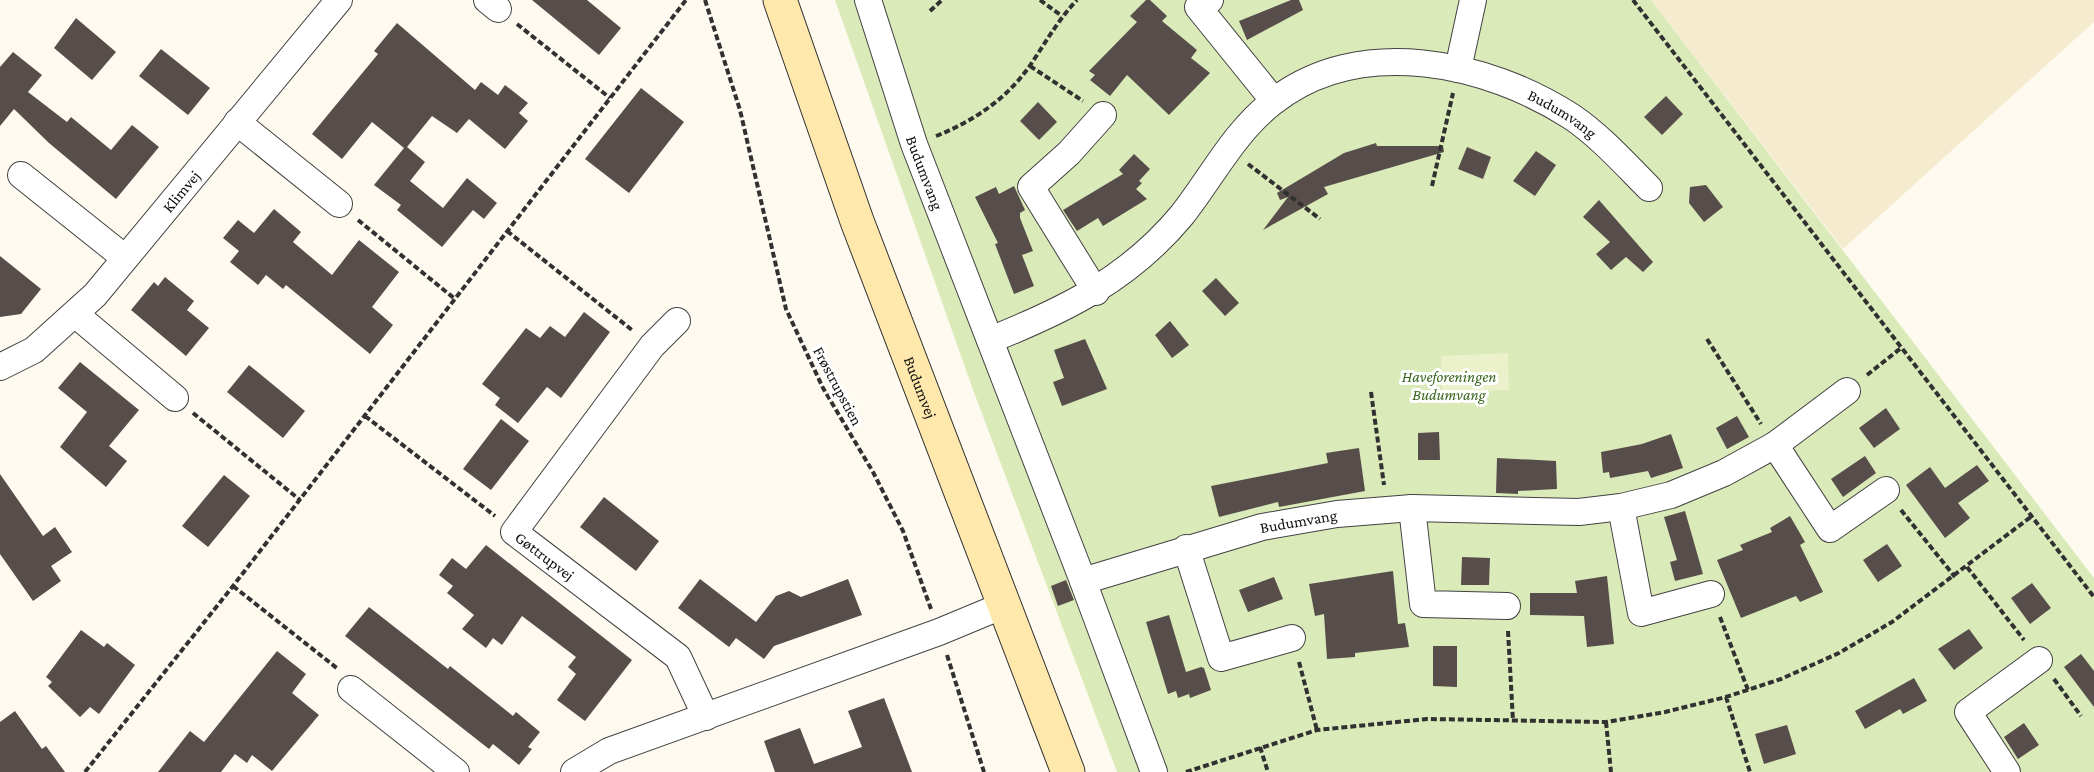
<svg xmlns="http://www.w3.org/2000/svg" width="2094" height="772" font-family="'Crimson Pro',serif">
<rect width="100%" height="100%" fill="#fffaf0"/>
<path fill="#f5ecd0" d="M 1651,0 L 2094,0 L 2094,22 L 1843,249 Z"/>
<path fill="#daeab9" d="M 835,0 L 1651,0 L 2094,578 L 2094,772 L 1117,772 L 972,387 Z"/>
<path fill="#eaf1cb" d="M 1508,353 L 1509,390 L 1442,392 L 1441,356 Z"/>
<path fill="#574e4b" d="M 532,0 L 587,0 L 621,28 L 599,55 Z
M 1146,0 L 1150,0 L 1167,16 L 1162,21 L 1197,50 L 1191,58 L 1210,73 L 1169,115 L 1127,75 L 1110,96 L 1090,80 L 1095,75 L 1089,71 L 1137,22 L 1130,16 Z
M 1291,0 L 1299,0 L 1303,10 L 1247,40 L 1239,21 Z
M 76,18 L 116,52 L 92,80 L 54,48 Z
M 397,23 L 475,90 L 481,82 L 498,95 L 505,85 L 528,103 L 519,113 L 528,121 L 505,149 L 469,119 L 457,133 L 432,116 L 407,147 L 425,162 L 410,181 L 443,208 L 467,178 L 497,203 L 484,219 L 473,210 L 442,247 L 397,210 L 401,205 L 374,185 L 404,148 L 372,122 L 342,159 L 312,134 L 378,54 L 374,51 Z
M 161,49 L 210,88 L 188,115 L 139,76 Z
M 13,52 L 42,75 L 28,92 L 67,122 L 71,117 L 111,150 L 132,125 L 159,147 L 116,199 L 49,143 L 14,109 L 0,126 L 0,67 Z
M 641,88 L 684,122 L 629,193 L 585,159 Z
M 1666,96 L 1683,114 L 1662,135 L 1644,117 Z
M 1038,102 L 1057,122 L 1039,140 L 1020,121 Z
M 1376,143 L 1377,146 L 1443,146 L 1444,152 L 1324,187 L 1328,194 L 1263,230 L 1288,197 L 1280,200 L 1277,193 L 1344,153 Z
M 1467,147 L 1491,157 L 1483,179 L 1458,169 Z
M 1536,151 L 1556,165 L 1535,196 L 1513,181 Z
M 1134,154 L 1150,169 L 1139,181 L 1142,183 L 1136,189 L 1147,199 L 1103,226 L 1098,218 L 1077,231 L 1063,210 L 1123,174 L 1119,170 Z
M 1706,185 L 1723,207 L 1704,222 L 1689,203 L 1690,187 Z
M 1014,186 L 1025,210 L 1020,213 L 1020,218 L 1033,251 L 1022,255 L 1034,286 L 1014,294 L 995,244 L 998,243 L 975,197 L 996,187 L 999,194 Z
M 1599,200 L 1653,262 L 1643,272 L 1626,257 L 1611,270 L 1596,254 L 1610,242 L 1583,217 Z
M 274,209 L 301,232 L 293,242 L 332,275 L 359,240 L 399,272 L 372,307 L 393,325 L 370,354 L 286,285 L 283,289 L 266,275 L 258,285 L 230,262 L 239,251 L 223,238 L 238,220 L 254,233 Z
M 0,256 L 41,289 L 21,314 L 0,317 Z
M 165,277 L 194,301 L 187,310 L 209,328 L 186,356 L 131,310 L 154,282 L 158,286 Z
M 1216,278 L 1239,303 L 1225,316 L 1202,291 Z
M 584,312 L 610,332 L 561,398 L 547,387 L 518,423 L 495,405 L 500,398 L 482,384 L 526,328 L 540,338 L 550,326 L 565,337 Z
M 1170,321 L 1189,345 L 1172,358 L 1155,335 Z
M 1085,339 L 1107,389 L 1062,406 L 1053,382 L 1064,378 L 1054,350 Z
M 80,362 L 139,410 L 109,446 L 127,461 L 106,487 L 60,447 L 87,412 L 58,388 Z
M 249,365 L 305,411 L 283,438 L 227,392 Z
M 1886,408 L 1900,429 L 1874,448 L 1859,428 Z
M 1737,416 L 1749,437 L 1727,449 L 1716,428 Z
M 501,419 L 529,441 L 491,490 L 463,469 Z
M 1439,432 L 1440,460 L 1418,460 L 1418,433 Z
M 1671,434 L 1683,468 L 1651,478 L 1648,471 L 1610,478 L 1609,472 L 1603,473 L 1601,452 L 1642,444 Z
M 1359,448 L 1365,491 L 1279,507 L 1278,502 L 1219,517 L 1211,486 L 1328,463 L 1326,453 Z
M 1865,456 L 1876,473 L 1843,497 L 1831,479 Z
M 1497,458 L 1556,461 L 1557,489 L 1518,491 L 1518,494 L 1496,493 Z
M 1977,465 L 1989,481 L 1958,503 L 1970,518 L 1945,538 L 1906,485 L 1930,467 L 1945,488 Z
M 0,474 L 43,536 L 55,527 L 72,552 L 51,566 L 61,581 L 33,601 L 0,554 Z
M 224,475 L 250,496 L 208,547 L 182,526 Z
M 604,497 L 659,541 L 636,571 L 580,527 Z
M 1685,511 L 1703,574 L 1675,581 L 1670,562 L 1677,560 L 1664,517 Z
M 1790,516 L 1805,542 L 1800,545 L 1823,592 L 1800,602 L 1796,596 L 1741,618 L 1717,560 L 1743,550 L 1740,545 L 1772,532 L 1770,528 Z
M 1887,544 L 1902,566 L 1878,582 L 1863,560 Z
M 486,545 L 632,660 L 585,721 L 557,700 L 576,674 L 568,667 L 576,657 L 522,616 L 502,645 L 493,638 L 486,648 L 462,629 L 474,615 L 447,593 L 453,586 L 439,575 L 452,558 L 466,569 Z
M 1462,557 L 1490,558 L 1489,585 L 1461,585 Z
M 1393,571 L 1398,624 L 1405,623 L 1409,647 L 1355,653 L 1355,657 L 1327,659 L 1324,614 L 1315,616 L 1309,584 Z
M 1607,576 L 1614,644 L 1587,647 L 1584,616 L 1530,615 L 1530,593 L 1577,593 L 1575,581 Z
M 1274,577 L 1283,599 L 1248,612 L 1239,590 Z
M 700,579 L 756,622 L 776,596 L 789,591 L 801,597 L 848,579 L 862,615 L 774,646 L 764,659 L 736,638 L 729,647 L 678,608 Z
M 1066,580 L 1074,600 L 1058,606 L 1051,586 Z
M 2032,583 L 2051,608 L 2030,624 L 2011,598 Z
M 369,607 L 448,669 L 450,666 L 513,716 L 516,712 L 540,732 L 528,747 L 532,749 L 519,765 L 493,744 L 489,749 L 345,636 Z
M 1169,615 L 1186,672 L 1201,667 L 1204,668 L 1211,690 L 1190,698 L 1189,694 L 1178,698 L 1176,691 L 1168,694 L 1146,622 Z
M 1969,629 L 1983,648 L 1954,670 L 1938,649 Z
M 81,630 L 104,647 L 107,643 L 135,665 L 99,714 L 90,707 L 80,717 L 48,686 L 52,682 L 46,677 Z
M 1433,646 L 1457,646 L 1457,687 L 1433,686 Z
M 277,651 L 306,674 L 292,693 L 319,715 L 272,771 L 252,755 L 247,763 L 235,754 L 221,772 L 158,772 L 190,731 L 204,742 Z
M 2081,654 L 2094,671 L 2094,707 L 2064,667 Z
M 1914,678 L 1927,701 L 1903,714 L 1900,709 L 1865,729 L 1855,711 Z
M 884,698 L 912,772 L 775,772 L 764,741 L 800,728 L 814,764 L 862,747 L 848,711 Z
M 15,711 L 42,749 L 46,746 L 65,772 L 0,772 L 0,722 Z
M 2024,723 L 2039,745 L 2018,759 L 2004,737 Z
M 1787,725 L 1796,754 L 1764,764 L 1755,734 Z"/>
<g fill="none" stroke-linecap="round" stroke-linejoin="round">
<g stroke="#424242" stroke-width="28">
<g id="street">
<path d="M 487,0 L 498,9"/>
<path id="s1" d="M 868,0 L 914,144 L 1083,581 L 1154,772"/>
<path d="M 1210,0 L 1198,7 L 1274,101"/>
<path d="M 1458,69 L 1473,0"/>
<path d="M 237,122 L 339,204"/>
<path d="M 21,175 L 125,258"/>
<path d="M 1096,292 L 1031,187 L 1069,153 L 1103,115"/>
<path d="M 75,314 L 175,398"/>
<path id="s2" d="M 677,321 L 652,346 L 514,532 L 678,657 L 706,717"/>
<path id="s3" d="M 990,340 C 1065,310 1129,279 1182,215 C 1212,177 1234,132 1273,102 C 1359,34 1487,62 1572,117 C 1600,136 1625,164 1649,188"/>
<path id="s4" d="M 0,367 L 34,350 L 95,295 L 339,0"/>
<path d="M 1775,445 L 1830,529 L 1886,490"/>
<path d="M 1621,507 L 1641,613 L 1711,594"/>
<path d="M 1412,508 L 1423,604 L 1507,606"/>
<path d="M 1186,548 L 1221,658 L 1292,638"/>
<path id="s5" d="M 1083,581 L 1262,527 L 1337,514 L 1412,508 L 1579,512 L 1621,507 L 1671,495 L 1724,473 L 1775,445 L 1847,391"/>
<path d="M 351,689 L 456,772"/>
<path d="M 574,772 L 609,751 L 939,632 L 1004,605"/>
<path d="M 2007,772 L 1968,712 L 2039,660"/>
</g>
</g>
<g stroke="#313131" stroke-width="35">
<g id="secondary">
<path id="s6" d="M 780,0 L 857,221 L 1068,772"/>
</g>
</g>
<path stroke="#313131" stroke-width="4" stroke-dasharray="6 3" stroke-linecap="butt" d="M 705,0 L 740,110 L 786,309 L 823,388 L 873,472 L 903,531 L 931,609
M 1040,0 L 1062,16
M 1633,0 L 2094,597
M 930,11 L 942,0
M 517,24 L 610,98
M 1030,66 L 1083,101
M 936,136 C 974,121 1008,98 1031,64 C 1046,42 1058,20 1077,0
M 1248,164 L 1320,219
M 1432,186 L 1453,93
M 358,220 L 455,299
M 507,231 L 632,330
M 1707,339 L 1761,424
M 1867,375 L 1901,348
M 1371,392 L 1384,485
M 193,413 L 300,500
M 365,416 L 495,516
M 1901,510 L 1955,577
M 1967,567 L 2024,640
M 233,586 L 338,669
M 1720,617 L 1748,690
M 1508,631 L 1513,721
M 947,655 L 984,772
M 1299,662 L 1317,730
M 2054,679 L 2081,716
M 1726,697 L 1750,772
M 1606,722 L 1611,772
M 1260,747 L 1268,772
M 85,772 L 233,586 L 686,0
M 1186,772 L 1317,730 L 1427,719 L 1606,722 L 1665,712 L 1726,697 L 1781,679 L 1839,653 L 1892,622 L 2032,516"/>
<use href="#street" stroke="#fff" stroke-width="26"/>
<use href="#secondary" stroke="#ffe8ac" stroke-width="33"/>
</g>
<g text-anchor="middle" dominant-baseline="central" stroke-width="6" stroke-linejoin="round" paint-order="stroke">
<g font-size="16" fill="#0f0f0f" stroke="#fff">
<text stroke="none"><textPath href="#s3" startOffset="686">Budumvang</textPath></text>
<text stroke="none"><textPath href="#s1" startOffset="182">Budumvang</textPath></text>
<text stroke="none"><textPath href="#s4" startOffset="255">Klimvej</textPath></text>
<text transform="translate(838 386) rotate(62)">Frøstrupstien</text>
<text stroke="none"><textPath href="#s6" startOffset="412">Budumvej</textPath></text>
<text stroke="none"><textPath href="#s5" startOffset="224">Budumvang</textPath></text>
<text stroke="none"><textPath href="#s2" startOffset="306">Gøttrupvej</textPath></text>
</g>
<g font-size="16" font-style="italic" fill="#39671e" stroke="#fff">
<text x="1449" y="376">Haveforeningen<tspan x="1449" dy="18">Budumvang</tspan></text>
</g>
</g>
</svg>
